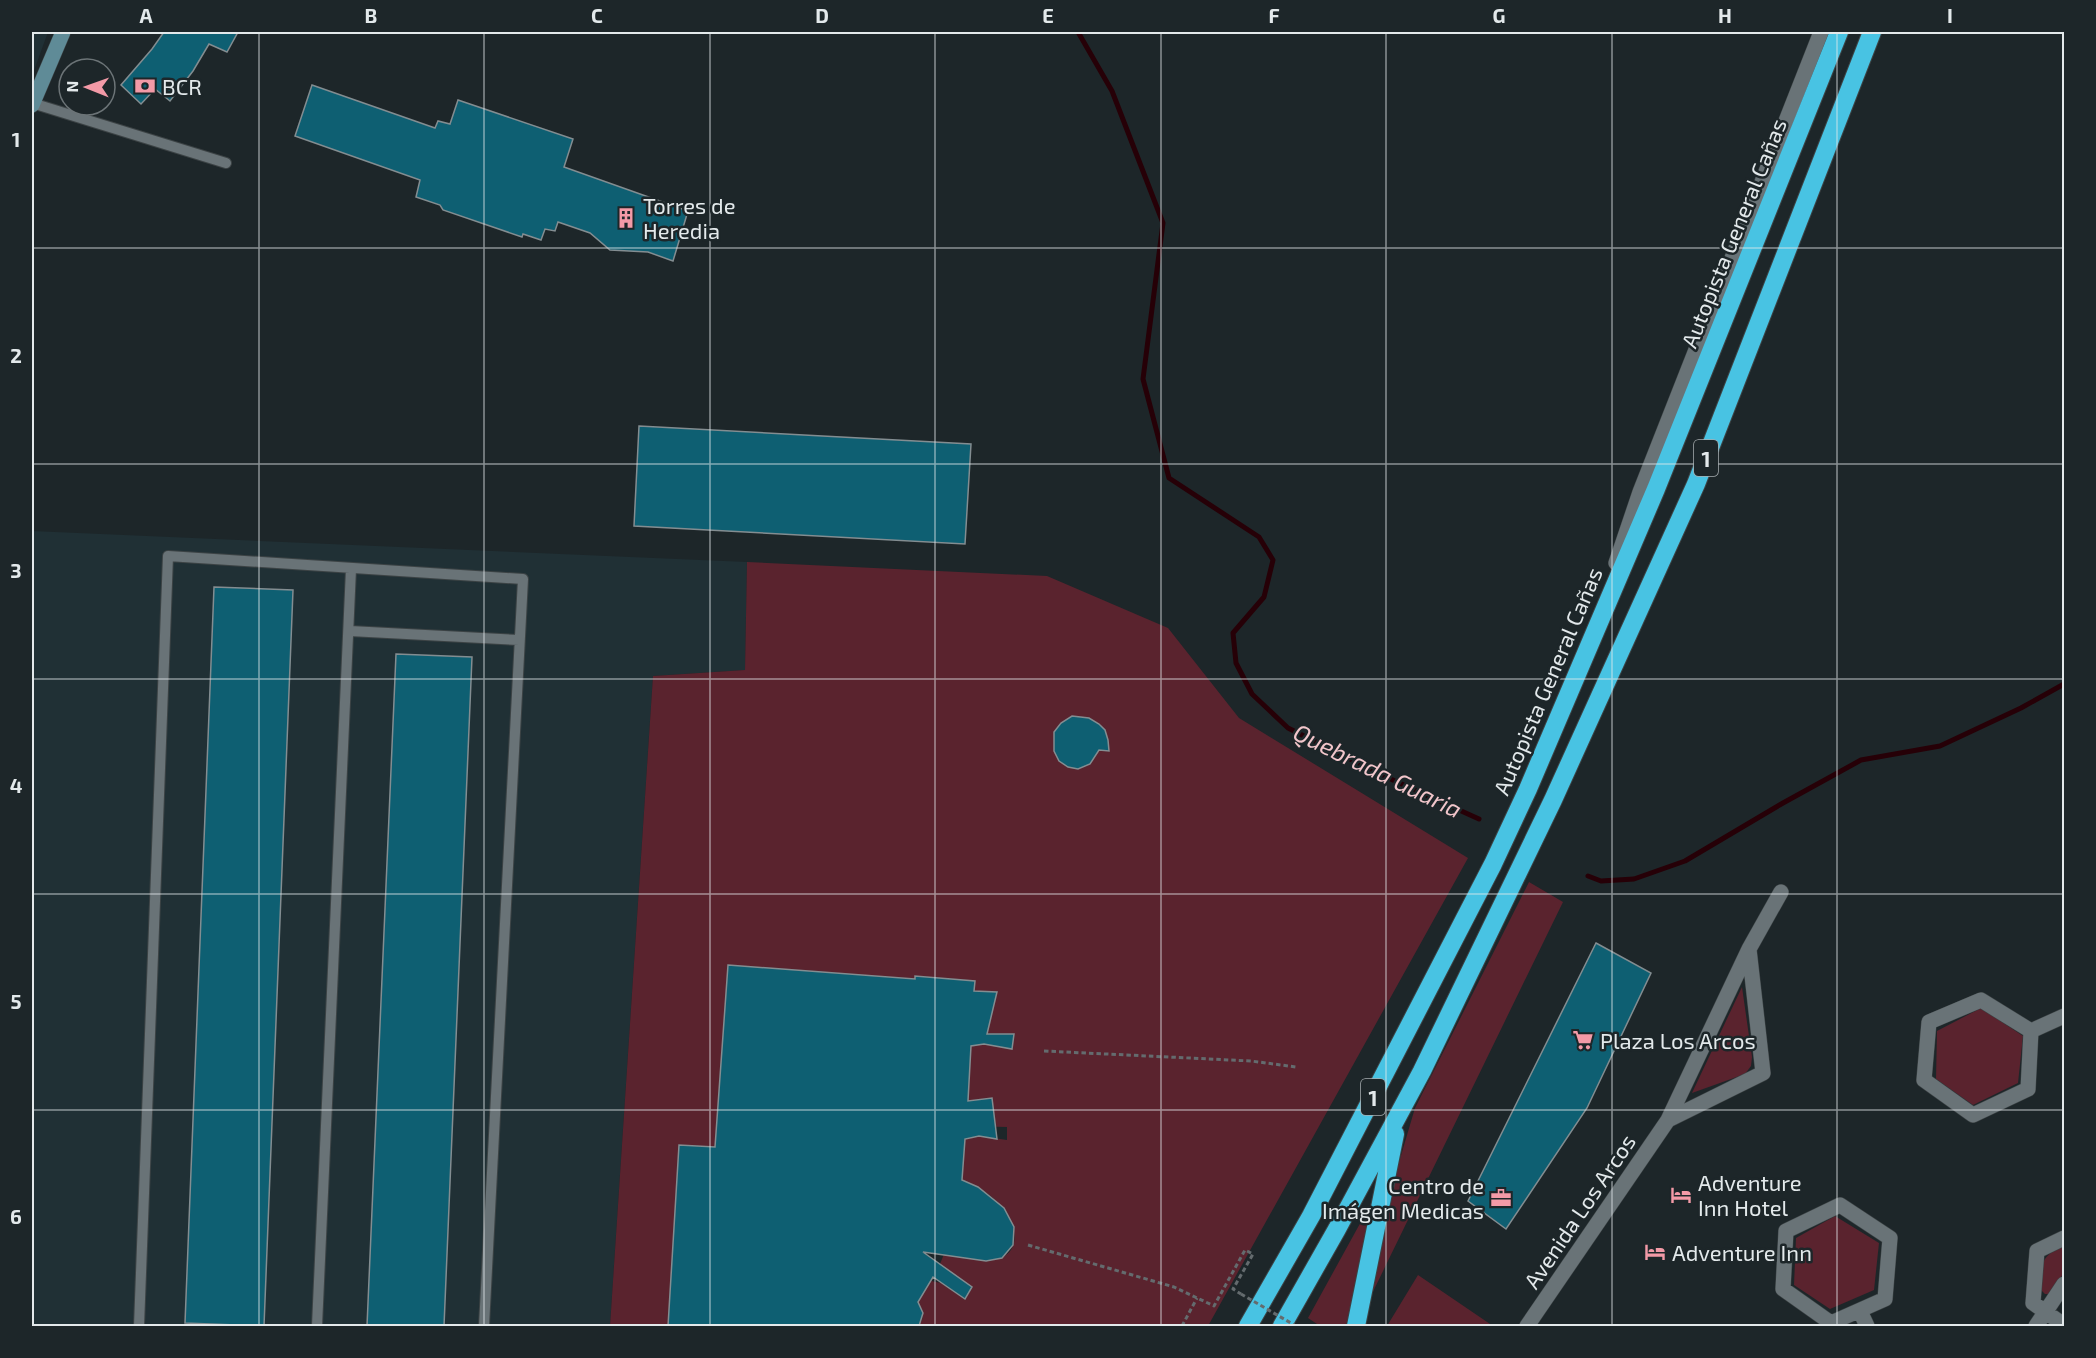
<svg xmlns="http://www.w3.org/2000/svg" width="2096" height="1358" font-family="'Exo 2',sans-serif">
<rect width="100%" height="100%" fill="#1d2629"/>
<path fill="#203035" d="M 32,32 L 48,32 L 32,76 Z
M 32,531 L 747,562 L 745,670 L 653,676 L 610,1326 L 32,1326 Z"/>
<path fill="#5a232e" d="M 747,562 L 1047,576 L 1168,628 L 1239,718 L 1468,858 L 1208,1326 L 918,1326 C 925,1319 924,1310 917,1303 L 931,1281 L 941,1283 L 965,1299 L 972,1288 L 940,1264 L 946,1249 C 1034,1290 1035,1207 962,1180 L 965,1139 L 979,1136 L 1007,1140 L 1007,1127 L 967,1126 L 971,1046 L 986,1044 L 1012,1049 L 1014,1034 L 971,1033 L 974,981 L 916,976 L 915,979 L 728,965 L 715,1147 L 679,1145 L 668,1326 L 610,1326 L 653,676 L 745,670 Z
M 1529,882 L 1563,902 L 1365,1308 L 1397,1169 L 1415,1108 Z
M 1742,987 L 1752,1057 L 1751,1066 L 1745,1074 L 1692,1093 Z
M 1981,1008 L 2023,1036 L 2018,1083 L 1973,1105 L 1936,1079 L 1937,1031 Z
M 1379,1189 L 1346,1326 L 1320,1326 L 1308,1318 Z
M 1835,1216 L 1879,1243 L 1874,1290 L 1830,1309 L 1794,1285 L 1796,1238 Z
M 2064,1245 L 2064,1272 L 2051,1294 L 2045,1294 L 2042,1291 C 2042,1264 2038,1258 2064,1245 Z
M 1418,1275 L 1493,1326 L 1387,1326 Z"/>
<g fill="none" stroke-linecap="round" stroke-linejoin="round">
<path stroke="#260007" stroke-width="5" d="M 1078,32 L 1112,91 L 1163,223 L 1143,379 L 1169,478 L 1259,537 L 1273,560 L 1264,597 L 1233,633 L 1236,663 L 1252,694 L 1288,728 L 1384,776 L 1479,819
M 1588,876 L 1601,881 L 1634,879 L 1685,861 L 1783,803 L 1861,760 L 1940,746 L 2021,708 L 2064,684"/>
</g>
<path fill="#0e5f72" stroke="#838d91" stroke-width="1.5" d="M 164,32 L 238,32 L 227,52 L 209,44 L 193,71 L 170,101 L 155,89 L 141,104 L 121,85 L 152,49 Z
M 312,85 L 435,128 L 438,121 L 450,124 L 458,100 L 573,139 L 564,167 L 688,211 L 673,261 L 648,252 L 610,250 L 590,233 L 558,222 L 555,231 L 545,229 L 541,240 L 523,234 L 522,237 L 443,210 L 440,205 L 416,197 L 420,180 L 295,136 Z
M 639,426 L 971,444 L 965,544 L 634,526 Z
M 214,587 L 293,590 L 264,1326 L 185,1323 Z
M 396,654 L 472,657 L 444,1326 L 367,1326 Z
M 1072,716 L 1089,718 L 1099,724 L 1105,730 L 1108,740 L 1109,751 L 1099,750 L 1090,764 L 1078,769 L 1068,767 L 1059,761 L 1054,751 L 1054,732 L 1061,723 Z
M 1596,943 L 1651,973 L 1587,1108 L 1506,1229 L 1468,1201 Z
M 728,965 L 915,979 L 915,976 L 975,981 L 974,991 L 997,992 L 987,1034 L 1014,1034 L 1012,1049 L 984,1044 L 971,1046 L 968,1101 L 992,1098 L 997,1139 L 979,1136 L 965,1139 L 962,1180 L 978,1187 L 1004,1208 L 1014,1227 L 1013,1245 L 1002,1258 L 986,1261 L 923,1252 L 972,1287 L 965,1299 L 933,1277 L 918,1302 L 923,1313 L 919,1326 L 668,1326 L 679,1145 L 715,1147 Z"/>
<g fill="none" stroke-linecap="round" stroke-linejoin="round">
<g stroke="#3c4345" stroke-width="12">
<path id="lane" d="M 32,103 L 226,163
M 350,631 L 519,640
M 139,1326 L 168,556 L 523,579 L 484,1326
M 317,1326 L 351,569"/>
</g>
<g stroke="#3c4345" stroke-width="16">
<path id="street" d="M 1616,563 L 1640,492 L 1821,32
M 1981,1000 L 2031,1031 L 2028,1089 L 1973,1115 L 1924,1080 L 1929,1022 Z
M 2031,1031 L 2064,1016
M 1668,1120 L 1763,1073 L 1749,949
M 1840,1205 L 1890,1238 L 1885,1299 L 1831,1323 L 1783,1289 L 1786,1231 Z
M 2064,1238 L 2037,1251 L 2033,1303 L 2064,1325
M 1860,1311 L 1867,1326
M 1527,1326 L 1668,1120 L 1749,949 L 1781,892
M 2036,1326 L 2064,1284"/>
</g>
<g stroke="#3c4345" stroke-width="16">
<path id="secondary" d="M 32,105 L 63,32"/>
</g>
<g stroke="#3c4345" stroke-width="20">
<path id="highway" d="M 1248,1326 L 1311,1216 L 1493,864 L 1528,789 L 1656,489 L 1839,32
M 1282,1326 L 1337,1229 L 1422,1071 L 1553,800 L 1696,484 L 1872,32
M 1356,1326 L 1395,1134"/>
</g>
<path stroke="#646b6e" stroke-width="3" stroke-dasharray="4.5 3" stroke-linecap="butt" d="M 1044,1051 L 1251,1061 L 1296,1067
M 1028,1245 L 1174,1287 L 1214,1306 L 1245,1250 L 1253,1254 L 1233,1289 L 1241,1294
M 1182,1326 L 1197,1298"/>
<use href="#lane" stroke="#697377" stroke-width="10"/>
<use href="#street" stroke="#697377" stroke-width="15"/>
<use href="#secondary" stroke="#5f8b97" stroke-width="15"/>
<use href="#highway" stroke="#48c3e3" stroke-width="18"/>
<path stroke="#646b6e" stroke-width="3" stroke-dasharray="4.5 3" stroke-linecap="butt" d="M 1241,1294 L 1296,1326"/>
</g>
<path fill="none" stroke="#e3e9eb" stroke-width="1.5" stroke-opacity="0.55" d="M 259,32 L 259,1326M 484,32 L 484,1326M 710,32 L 710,1326M 935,32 L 935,1326M 1161,32 L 1161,1326M 1386,32 L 1386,1326M 1612,32 L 1612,1326M 1837,32 L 1837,1326M 32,248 L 2064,248M 32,464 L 2064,464M 32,679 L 2064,679M 32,894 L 2064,894M 32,1110 L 2064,1110"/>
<defs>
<g id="bank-bare" transform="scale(1.62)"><path d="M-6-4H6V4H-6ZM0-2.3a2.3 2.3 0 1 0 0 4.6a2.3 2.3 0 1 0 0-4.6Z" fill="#f39aa7" stroke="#1d2629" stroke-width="2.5" paint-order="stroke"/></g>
<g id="building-bare" transform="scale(1.62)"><path d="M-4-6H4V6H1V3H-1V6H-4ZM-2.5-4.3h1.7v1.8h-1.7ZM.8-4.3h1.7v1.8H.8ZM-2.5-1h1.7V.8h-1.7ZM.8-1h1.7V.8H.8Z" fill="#f39aa7" stroke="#1d2629" stroke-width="2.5" paint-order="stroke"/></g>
<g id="supermarket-bare" transform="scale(1.62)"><path d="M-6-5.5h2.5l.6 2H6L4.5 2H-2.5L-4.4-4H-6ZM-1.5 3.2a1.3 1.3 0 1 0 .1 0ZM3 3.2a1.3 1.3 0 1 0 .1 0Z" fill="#f39aa7" stroke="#1d2629" stroke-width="2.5" paint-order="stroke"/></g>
<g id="hotel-bare" transform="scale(1.62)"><path d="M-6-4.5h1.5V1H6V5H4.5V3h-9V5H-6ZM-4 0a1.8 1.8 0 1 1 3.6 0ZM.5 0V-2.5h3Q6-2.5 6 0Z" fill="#f39aa7" stroke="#1d2629" stroke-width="2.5" paint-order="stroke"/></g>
<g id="office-bare" transform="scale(1.62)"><path d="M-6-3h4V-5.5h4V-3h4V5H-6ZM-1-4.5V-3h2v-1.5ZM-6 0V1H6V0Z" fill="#f39aa7" stroke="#1d2629" stroke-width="2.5" paint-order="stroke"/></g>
</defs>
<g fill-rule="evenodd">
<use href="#bank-bare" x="145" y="86"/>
<use href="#building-bare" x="626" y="218"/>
<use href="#supermarket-bare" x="1583" y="1040"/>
<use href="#hotel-bare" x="1681" y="1195"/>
<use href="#office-bare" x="1501" y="1198"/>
<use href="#hotel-bare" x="1655" y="1252"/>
</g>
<g text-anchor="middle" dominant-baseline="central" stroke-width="5" stroke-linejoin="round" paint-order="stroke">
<g fill="#1d2629" stroke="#a8aeb1" stroke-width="1.5">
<rect x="1694" y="440" width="24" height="36" rx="4.5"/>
<rect x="1361" y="1079" width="24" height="36" rx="4.5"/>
</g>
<g font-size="21" font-weight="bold" fill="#e3e9eb">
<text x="1706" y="458">1</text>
<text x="1373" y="1097">1</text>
</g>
<g font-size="22" fill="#e3e9eb" stroke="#1d2629" text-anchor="start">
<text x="162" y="86">BCR</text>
<text x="643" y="205">Torres de<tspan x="643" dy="25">Heredia</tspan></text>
<text x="1600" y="1040">Plaza Los Arcos</text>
<text x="1698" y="1182">Adventure<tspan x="1698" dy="25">Inn Hotel</tspan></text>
<text x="1484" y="1185" text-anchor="end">Centro de<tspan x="1484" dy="25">Imágen Medicas</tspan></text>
<text x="1672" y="1252">Adventure Inn</text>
</g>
<g font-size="22" fill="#e3e9eb" stroke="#1d2629">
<text transform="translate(1733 233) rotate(-68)">Autopista General Cañas</text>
<text transform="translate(1547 681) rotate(-67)">Autopista General Cañas</text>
<text transform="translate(1579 1211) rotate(-56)">Avenida Los Arcos</text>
</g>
<g font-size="24" font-style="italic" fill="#f2c6cb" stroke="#1d2629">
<text transform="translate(1378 770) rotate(26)">Quebrada Guaria</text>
</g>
</g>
<rect width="2096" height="1358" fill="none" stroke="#1d2629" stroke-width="66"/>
<g transform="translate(87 87) rotate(271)"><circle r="28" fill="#1d2629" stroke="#6c7477" stroke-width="1.5"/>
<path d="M0-4.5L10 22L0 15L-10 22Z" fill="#f39aa7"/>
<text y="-9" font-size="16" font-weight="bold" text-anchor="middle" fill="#e3e9eb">N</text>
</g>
<rect x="33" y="33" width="2030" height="1292" fill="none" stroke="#e3e9eb" stroke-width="2"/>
<g font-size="20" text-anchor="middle" font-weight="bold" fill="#e3e9eb">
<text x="146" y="23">A</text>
<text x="371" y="23">B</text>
<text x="597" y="23">C</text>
<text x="822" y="23">D</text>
<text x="1048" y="23">E</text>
<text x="1274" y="23">F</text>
<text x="1499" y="23">G</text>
<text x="1725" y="23">H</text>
<text x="1950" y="23">I</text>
<text x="16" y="147">1</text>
<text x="16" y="363">2</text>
<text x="16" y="578">3</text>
<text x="16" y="793">4</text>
<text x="16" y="1009">5</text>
<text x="16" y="1224">6</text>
</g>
</svg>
